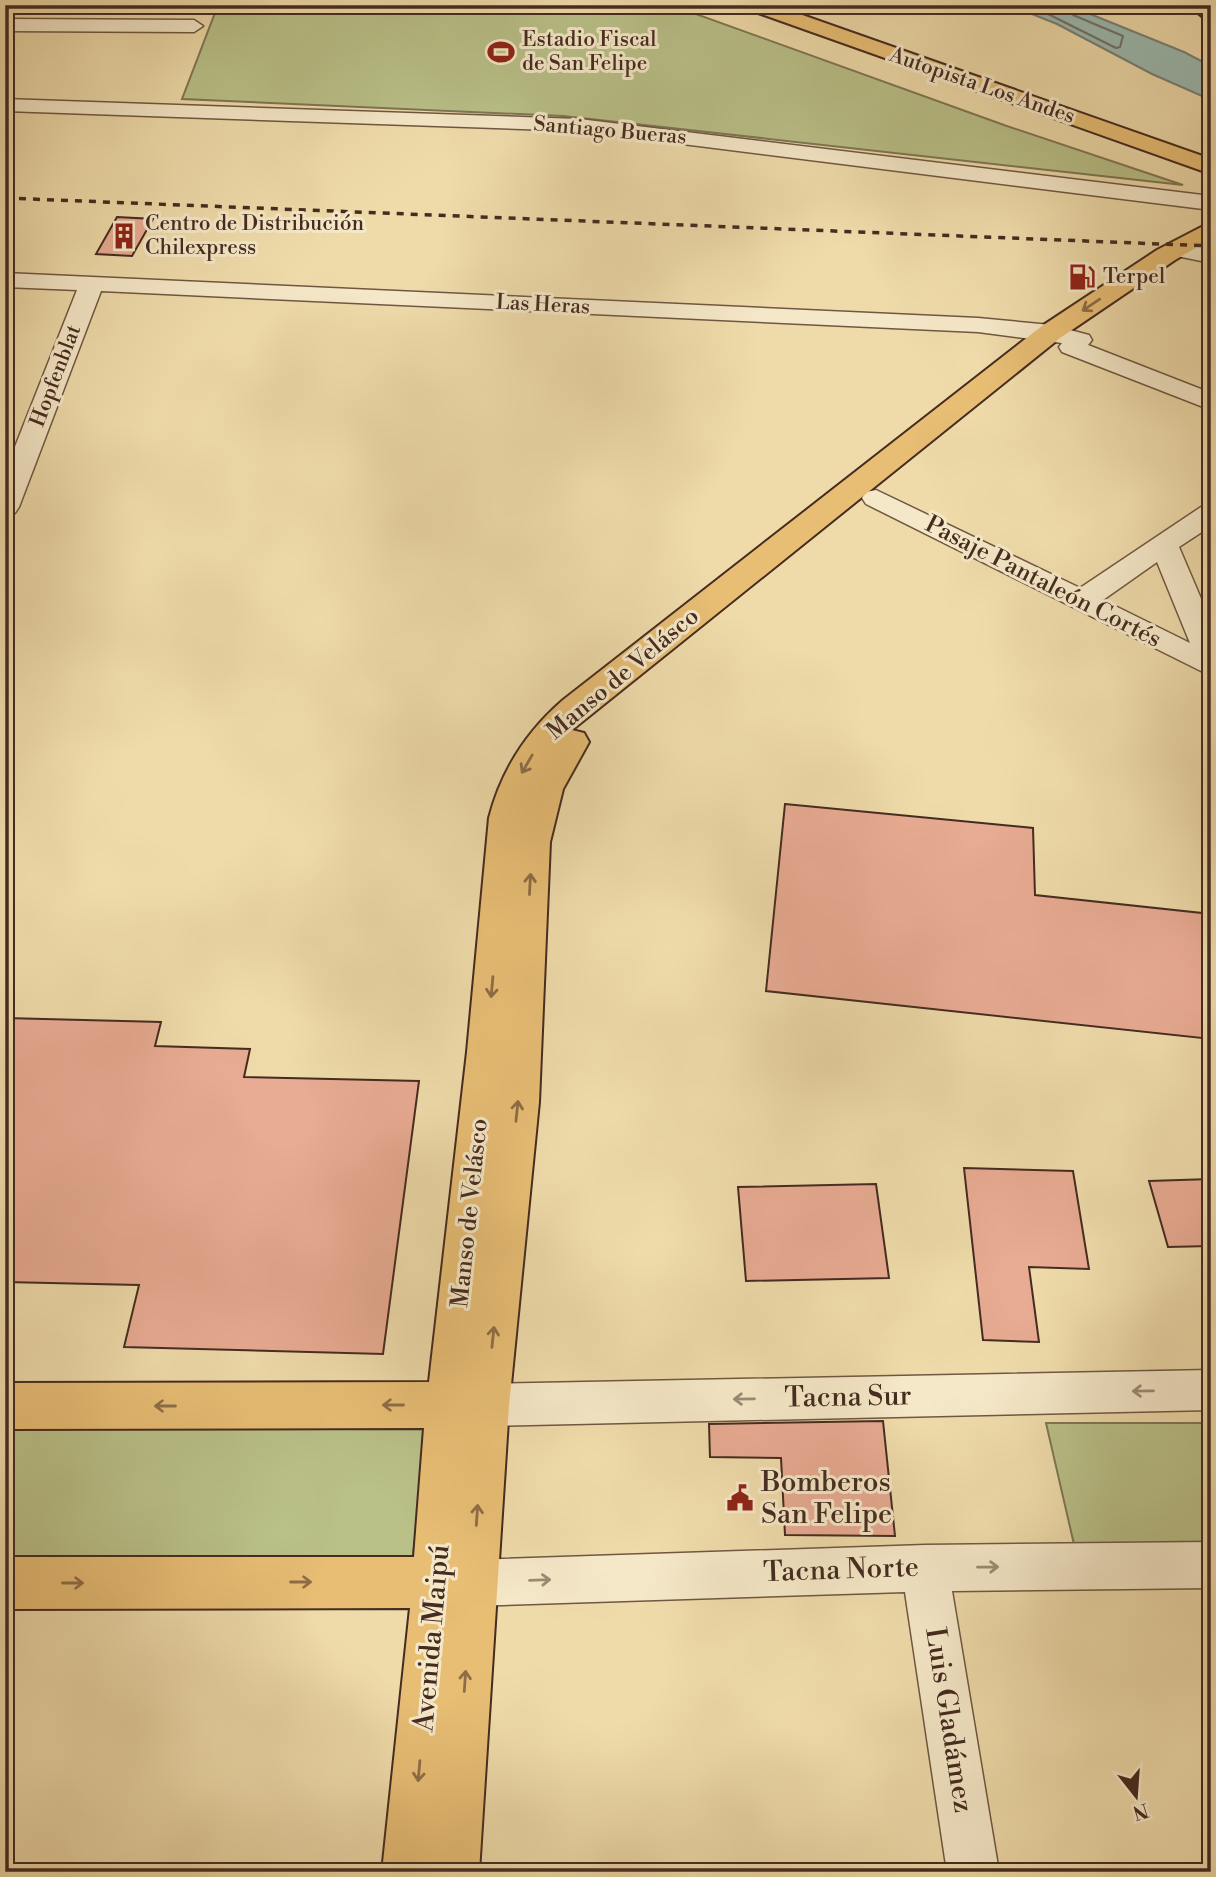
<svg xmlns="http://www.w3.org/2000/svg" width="1216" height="1877" font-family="'Libre Bodoni',serif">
<rect width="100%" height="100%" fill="#efdbaa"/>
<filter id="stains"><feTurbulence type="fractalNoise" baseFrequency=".00286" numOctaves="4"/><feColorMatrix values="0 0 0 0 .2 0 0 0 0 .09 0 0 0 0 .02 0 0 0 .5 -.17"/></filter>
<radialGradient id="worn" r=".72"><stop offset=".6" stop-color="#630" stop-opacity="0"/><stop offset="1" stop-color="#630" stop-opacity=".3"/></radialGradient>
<path fill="#b9c088" stroke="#7f7654" stroke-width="2" d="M 218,5 L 671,5 L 1004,125 L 1183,185 L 563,116 L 182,99 Z
M 431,1416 L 411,1570 L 5,1575 L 5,1419 Z
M 1046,1423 L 1211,1423 L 1211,1553 L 1076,1553 Z"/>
<path fill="#9bbab0" stroke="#798176" stroke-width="2" d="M 1009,5 L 1068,5 L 1184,52 L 1211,66 L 1211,100 L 1152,74 L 1057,24 Z"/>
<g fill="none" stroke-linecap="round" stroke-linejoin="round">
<path stroke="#707268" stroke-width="2" d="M 1030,5 L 1116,48 L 1120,47 L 1123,36 L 1073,15 L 1069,5"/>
</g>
<path fill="#e8ab93" stroke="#452b20" stroke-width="2" d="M 117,217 L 153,219 L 132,256 L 96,254 Z
M 785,804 L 1033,828 L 1035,895 L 1211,914 L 1211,1039 L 766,991 Z
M 5,1018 L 161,1022 L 155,1046 L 250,1049 L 244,1077 L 419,1081 L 383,1354 L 124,1347 L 139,1285 L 5,1282 Z
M 964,1168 L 1073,1171 L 1089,1269 L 1029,1267 L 1039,1342 L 983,1340 Z
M 1211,1179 L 1211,1246 L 1168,1247 L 1149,1181 Z
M 876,1184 L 889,1278 L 746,1281 L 738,1187 Z
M 883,1421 L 895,1536 L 785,1535 L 781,1458 L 710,1457 L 709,1424 Z"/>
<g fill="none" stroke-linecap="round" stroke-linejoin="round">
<g stroke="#705742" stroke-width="3">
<path id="minor" d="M 5,19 L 194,20 L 203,26 L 194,32 L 5,31 Z
M 5,99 L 579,119 L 1211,196 L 1211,210 L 579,131 L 5,111 Z
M 1175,242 L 1211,249 L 1211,263 L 1167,254 L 1164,249 L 1167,244 Z
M 5,273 L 978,318 L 1051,325 L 1089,335 L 1092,340 L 1088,345 L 1211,393 L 1211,410 L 1062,352 L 1059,347 L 1062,343 L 978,332 L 101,291 L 19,507 L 15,513 L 5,515 L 5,472 L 77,290 L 5,287 Z
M 876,490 L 1080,588 L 1201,507 L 1211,505 L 1211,526 L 1179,547 L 1211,622 L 1211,676 L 866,504 L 862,498 L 866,492 ZM 1157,562 L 1190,643 L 1103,600 Z
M 1211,1370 L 1211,1410 L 485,1426 L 470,1420 L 463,1405 L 470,1390 L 485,1384 Z
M 1211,1542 L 1211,1588 L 952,1591 L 999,1872 L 947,1872 L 905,1592 L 472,1606 L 456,1599 L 449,1583 L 456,1567 L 472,1560 L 925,1545 Z"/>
</g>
<g stroke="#452b20" stroke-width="4">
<path id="major" d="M 1189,5 L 1211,5 L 1211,20 L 1204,18 Z
M 1211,222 L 1211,239 L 1175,260 L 1060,338 L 572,730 L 584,733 L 589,742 L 563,789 L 550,842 L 539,1102 L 509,1405 L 479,1872 L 382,1872 L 410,1608 L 5,1609 L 5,1557 L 414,1557 L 424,1428 L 5,1429 L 5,1383 L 429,1382 L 467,1052 L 489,818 C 501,771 526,732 563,700 L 1042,326 L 1157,250 Z"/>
</g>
<g stroke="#452b20" stroke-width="4">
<path id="highway" d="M 744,5 L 774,5 L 1211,159 L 1211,174 L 747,9 Z"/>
</g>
<use href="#minor" fill="#f5e8c8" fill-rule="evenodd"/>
<use href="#major" fill="#e8be75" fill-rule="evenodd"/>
<use href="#highway" fill="#e8be75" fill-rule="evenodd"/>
<path stroke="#452b20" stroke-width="3.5" stroke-dasharray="7 7" stroke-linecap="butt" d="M 5,198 L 1211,246"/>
</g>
<defs><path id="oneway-shaft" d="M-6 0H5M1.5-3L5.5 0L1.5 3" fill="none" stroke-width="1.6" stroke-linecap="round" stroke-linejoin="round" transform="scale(1.75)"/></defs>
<g stroke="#8e6d46">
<use href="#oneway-shaft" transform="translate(1091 305) rotate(146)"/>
<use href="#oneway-shaft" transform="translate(527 764) rotate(120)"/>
<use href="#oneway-shaft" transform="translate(530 884) rotate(-87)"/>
<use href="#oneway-shaft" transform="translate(492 987) rotate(95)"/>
<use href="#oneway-shaft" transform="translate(517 1111) rotate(-84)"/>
<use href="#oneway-shaft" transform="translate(493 1337) rotate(-84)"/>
<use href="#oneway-shaft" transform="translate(393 1405) rotate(180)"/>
<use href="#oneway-shaft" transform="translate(165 1406) rotate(180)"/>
<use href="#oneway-shaft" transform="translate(477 1515) rotate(-86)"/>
<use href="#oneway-shaft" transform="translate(301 1582)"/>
<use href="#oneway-shaft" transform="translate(73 1583)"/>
<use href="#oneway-shaft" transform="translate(465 1681) rotate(-86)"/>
<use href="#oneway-shaft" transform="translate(419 1771) rotate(95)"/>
</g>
<g stroke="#9d8a74">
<use href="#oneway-shaft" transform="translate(1143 1391) rotate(179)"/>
<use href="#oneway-shaft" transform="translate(744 1399) rotate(179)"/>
<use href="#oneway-shaft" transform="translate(988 1567) rotate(-1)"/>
<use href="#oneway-shaft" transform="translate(540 1580) rotate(-2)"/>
</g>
<defs>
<g id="stadium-bare" transform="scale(2.1)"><path d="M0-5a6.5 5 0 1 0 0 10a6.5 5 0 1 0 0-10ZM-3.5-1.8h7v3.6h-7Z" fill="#8f2418" stroke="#f5e8c8" stroke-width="2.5" paint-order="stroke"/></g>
<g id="building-bare" transform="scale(2.1)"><path d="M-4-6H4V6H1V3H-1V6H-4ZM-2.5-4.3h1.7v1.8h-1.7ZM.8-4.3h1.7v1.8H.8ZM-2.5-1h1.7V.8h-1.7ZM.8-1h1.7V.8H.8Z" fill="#8f2418" stroke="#f5e8c8" stroke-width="2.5" paint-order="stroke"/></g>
<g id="fuel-bare" transform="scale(2.1)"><path d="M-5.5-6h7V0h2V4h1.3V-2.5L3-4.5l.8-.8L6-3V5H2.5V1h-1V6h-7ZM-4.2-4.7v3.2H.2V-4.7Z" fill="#8f2418" stroke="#f5e8c8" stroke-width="2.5" paint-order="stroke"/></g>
<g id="civic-bare" transform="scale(2.1)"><path d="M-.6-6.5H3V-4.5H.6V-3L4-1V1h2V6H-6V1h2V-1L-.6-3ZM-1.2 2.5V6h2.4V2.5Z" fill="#8f2418" stroke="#f5e8c8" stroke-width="2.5" paint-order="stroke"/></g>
</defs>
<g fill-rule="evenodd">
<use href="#stadium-bare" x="501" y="52"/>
<use href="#building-bare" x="124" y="236"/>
<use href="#fuel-bare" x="1082" y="277"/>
<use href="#civic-bare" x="740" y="1498"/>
</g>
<g text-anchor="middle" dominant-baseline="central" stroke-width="6" stroke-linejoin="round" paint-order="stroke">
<g font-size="21" fill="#452b20" stroke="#f5e8c8" text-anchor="start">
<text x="522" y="40">Estadio Fiscal<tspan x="522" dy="24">de San Felipe</tspan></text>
<text x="145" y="224">Centro de Distribución<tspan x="145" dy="24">Chilexpress</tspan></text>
<text x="1103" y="277">Terpel</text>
</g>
<g font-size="21" fill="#452b20" stroke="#f5e8c8">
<text transform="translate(982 86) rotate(19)">Autopista Los Andes</text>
<text transform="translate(610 131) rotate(5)">Santiago Bueras</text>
<text transform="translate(543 305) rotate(3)">Las Heras</text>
<text transform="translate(56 376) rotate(-69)">Hopfenblat</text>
</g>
<g font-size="24" fill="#452b20" stroke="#f5e8c8">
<text transform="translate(1043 582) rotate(27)">Pasaje Pantaleón Cortés</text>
<text transform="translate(623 674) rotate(-40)">Manso de Velásco</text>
<text transform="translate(470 1213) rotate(-84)">Manso de Velásco</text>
</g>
<g font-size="28" fill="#452b20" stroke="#f5e8c8">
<text transform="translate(848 1397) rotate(-1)">Tacna Sur</text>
<text transform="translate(841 1570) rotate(-2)">Tacna Norte</text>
<text transform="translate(432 1638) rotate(-85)">Avenida Maipú</text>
<text transform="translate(949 1720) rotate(81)">Luis Gladámez</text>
</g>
<g font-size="28" fill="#452b20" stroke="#f5e8c8" text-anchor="start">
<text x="761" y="1482">Bomberos<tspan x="761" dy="32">San Felipe</tspan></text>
</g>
</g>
<rect width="1216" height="1877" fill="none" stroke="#efdbaa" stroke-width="28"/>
<rect x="7" y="7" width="1202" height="1863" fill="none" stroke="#452b20" stroke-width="3.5"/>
<rect x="14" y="14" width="1188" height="1849" fill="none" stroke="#452b20" stroke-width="2"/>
<g transform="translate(1136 1796) rotate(163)" stroke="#f5e8c8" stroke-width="5" paint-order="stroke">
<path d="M0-5L12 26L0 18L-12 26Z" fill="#452b20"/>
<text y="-10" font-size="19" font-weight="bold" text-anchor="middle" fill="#452b20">N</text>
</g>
<rect width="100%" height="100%" filter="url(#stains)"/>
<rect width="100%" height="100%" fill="url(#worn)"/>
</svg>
